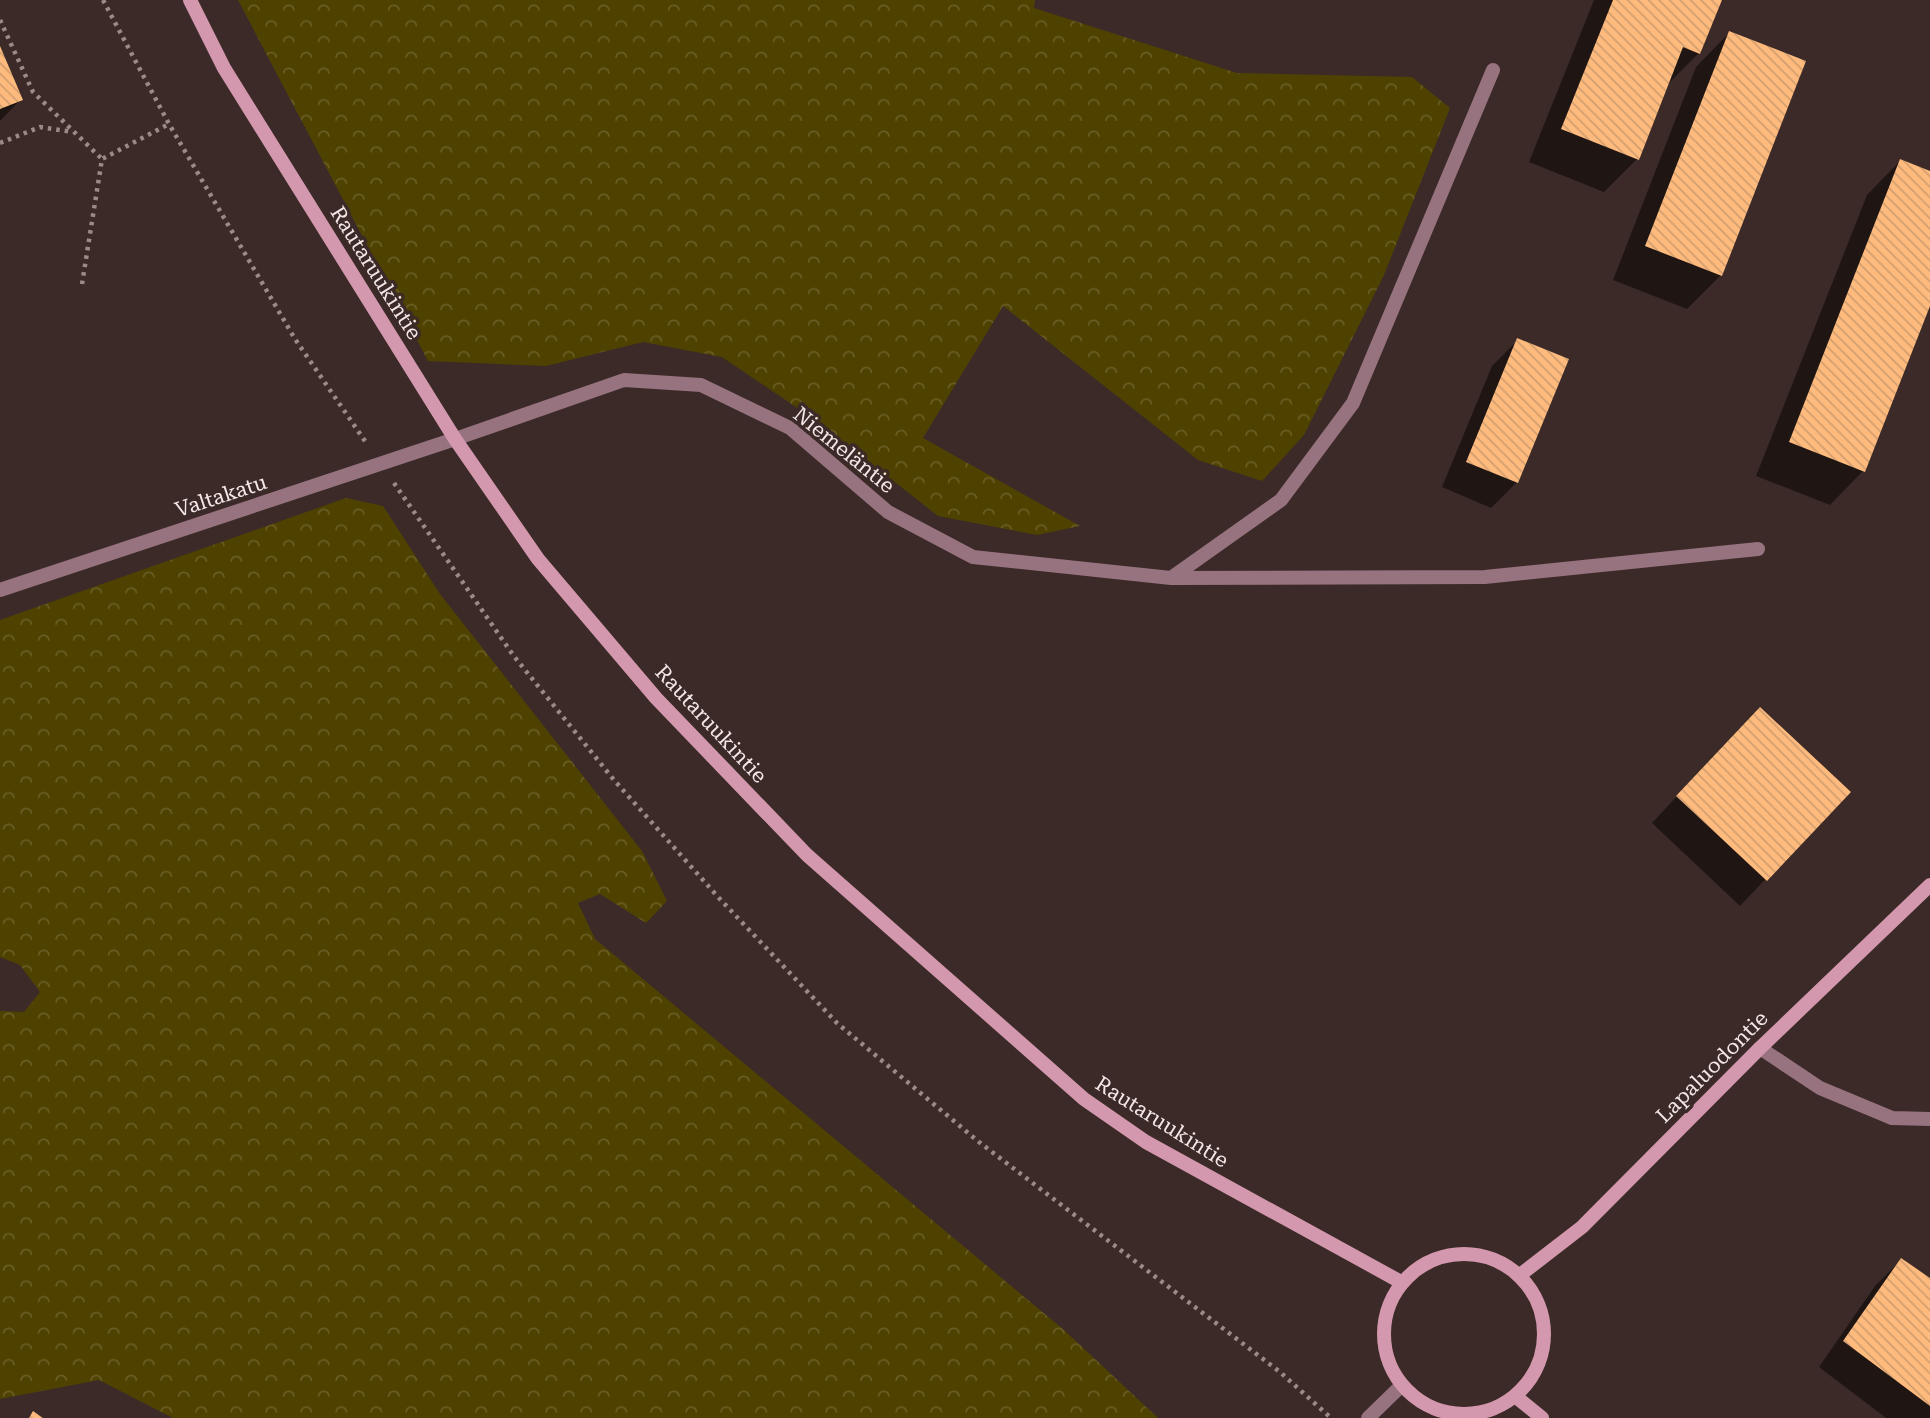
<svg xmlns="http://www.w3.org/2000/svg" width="1930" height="1418" font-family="'Roboto Serif',serif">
<defs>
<pattern id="forest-crowns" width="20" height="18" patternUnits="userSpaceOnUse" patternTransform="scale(1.75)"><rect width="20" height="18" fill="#4f4200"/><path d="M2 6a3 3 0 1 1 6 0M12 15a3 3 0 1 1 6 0" fill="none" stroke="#695d25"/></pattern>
<pattern id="building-back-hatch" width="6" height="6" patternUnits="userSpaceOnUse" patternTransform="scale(1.75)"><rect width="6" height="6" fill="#ffbb7d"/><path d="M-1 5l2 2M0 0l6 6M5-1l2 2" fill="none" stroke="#d29e6f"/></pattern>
</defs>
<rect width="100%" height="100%" fill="#3b2a27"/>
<path fill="url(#forest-crowns)" d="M 238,0 L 1035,0 L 1034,8 L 1237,73 L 1412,77 L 1450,108 L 1384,275 L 1304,435 L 1262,481 L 1198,460 L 1003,306 L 923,438 L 1080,526 L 1037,535 L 938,516 L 821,424 L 722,357 L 643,342 L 546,366 L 428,361 Z
M 346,498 L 383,506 L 440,594 L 642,851 L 667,901 L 646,923 L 600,894 L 578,903 L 595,939 L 1064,1330 L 1158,1418 L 173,1418 L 99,1380 L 0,1399 L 0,1011 L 24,1012 L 40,992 L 20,965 L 0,957 L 0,620 Z"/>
<path fill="#0007" d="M 1594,0 L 1720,0 L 1699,53 L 1666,86 L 1637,159 L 1604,192 L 1529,162 Z
M 1729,33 L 1721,275 L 1687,309 L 1613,280 L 1696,67 Z
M 0,50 L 21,99 L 0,121 Z
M 1900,161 L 1930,173 L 1930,302 L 1863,471 L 1830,505 L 1756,476 L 1867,195 Z
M 1518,340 L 1517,482 L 1491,508 L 1442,487 L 1492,366 Z
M 1734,735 L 1848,792 L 1740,906 L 1652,823 Z
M 1901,1260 L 1930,1280 L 1930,1418 L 1886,1418 L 1819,1367 L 1875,1286 Z"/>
<path fill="url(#building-back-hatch)" d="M 1613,0 L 1722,0 L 1700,54 L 1683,47 L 1639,160 L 1561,129 Z
M 1729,31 L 1806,61 L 1722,276 L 1645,246 Z
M 0,46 L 23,100 L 0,109 Z
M 1900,159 L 1930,171 L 1930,306 L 1865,472 L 1789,442 Z
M 1517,338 L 1569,359 L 1518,483 L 1466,462 Z
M 1760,707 L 1851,792 L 1767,881 L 1676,796 Z
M 1901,1258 L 1930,1278 L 1930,1406 L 1843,1341 Z
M 33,1411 L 43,1418 L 29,1418 Z"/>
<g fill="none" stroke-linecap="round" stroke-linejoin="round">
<path stroke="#9a8b89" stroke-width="4.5" stroke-dasharray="3.5 5" stroke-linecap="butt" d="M 103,0 L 169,124 L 295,339 L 367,444
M 0,20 L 33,92 L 102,159
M 0,143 L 40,127 L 73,132
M 82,284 L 102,159 L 169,124
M 394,483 L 513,655 L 614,780 L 719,898 L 837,1023 L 979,1142 L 1280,1372 L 1331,1418"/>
<path stroke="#97727f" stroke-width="14" d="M 455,439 L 624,380 L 701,385 L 790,428 L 888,512 L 973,557 L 1171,578 L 1485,577 L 1758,549
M 1171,578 L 1281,500 L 1353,403 L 1493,70"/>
<path stroke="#97727f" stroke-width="14" d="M 0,590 L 455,439
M 1760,1048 L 1820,1088 L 1892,1118 L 1930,1119
M 1368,1418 L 1402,1385"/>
<path stroke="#d398ad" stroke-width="14" d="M 190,0 L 224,68 L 455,439 L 538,559 L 656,698 L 807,855 L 1084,1099 L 1146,1142 L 1401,1282
M1384 1334a80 80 0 1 1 160 0a80 80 0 1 1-160 0Z
M 1520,1275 L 1582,1227 L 1760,1048 L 1930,885
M 1515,1396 L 1542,1418"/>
</g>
<g text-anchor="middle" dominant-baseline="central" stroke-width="7" stroke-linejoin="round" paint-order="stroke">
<g font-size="21" fill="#f4e8e6" stroke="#3b2a27">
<text transform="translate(376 273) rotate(58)">Rautaruukintie</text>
<text transform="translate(844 450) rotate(39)">Niemeläntie</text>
<text transform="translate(221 496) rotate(-18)">Valtakatu</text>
<text transform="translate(711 724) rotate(47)">Rautaruukintie</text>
<text transform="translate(1712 1067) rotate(-45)">Lapaluodontie</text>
<text transform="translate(1162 1122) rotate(32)">Rautaruukintie</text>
</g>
</g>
</svg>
